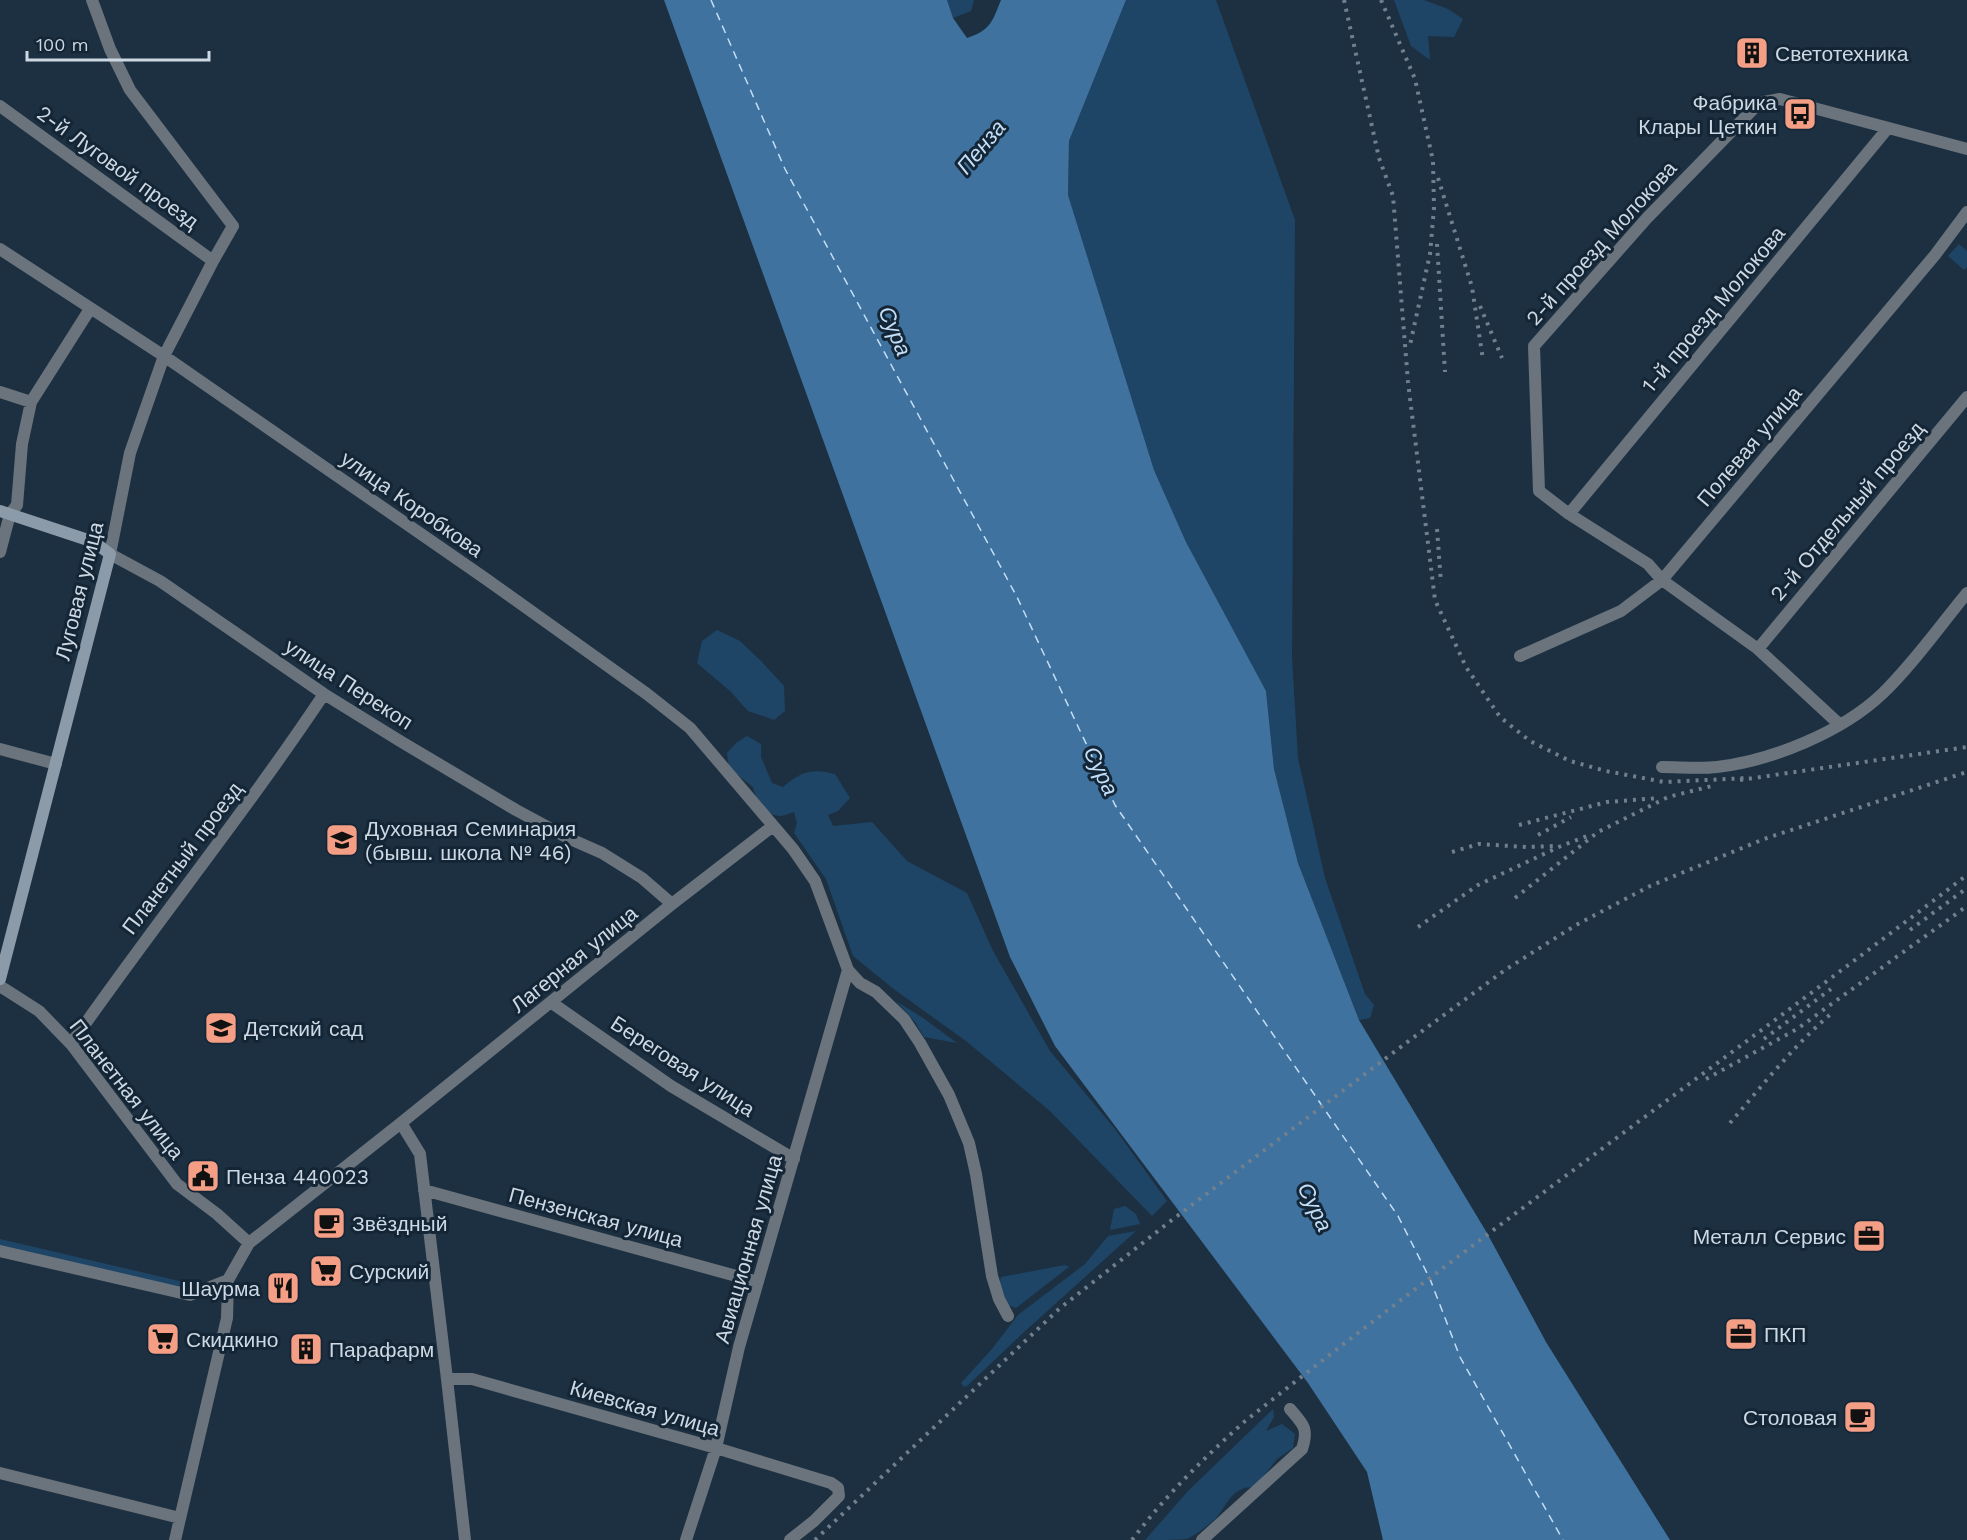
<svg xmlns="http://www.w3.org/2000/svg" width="1967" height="1540" font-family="'Work Sans',sans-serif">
<rect width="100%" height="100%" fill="#1d3041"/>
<path fill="#1e4566" d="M 947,0 L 974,0 L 971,11 L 953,18 Z
M 1126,0 L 1216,0 L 1295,220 L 1292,657 L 1298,758 L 1325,878 L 1365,994 L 1374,1005 L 1370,1018 L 1359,1020 L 1298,863 L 1274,769 L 1266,691 L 1186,542 L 1154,470 L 1068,195 L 1069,141 Z
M 1394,0 L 1424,0 L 1448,9 L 1463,19 L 1454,37 L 1428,36 L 1430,60 L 1411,46 Z
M 1959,244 L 1967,251 L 1967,267 L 1964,270 L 1948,256 Z
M 717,630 L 740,641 L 761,661 L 784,686 L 785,711 L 774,720 L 748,711 L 730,691 L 697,663 L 702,641 Z
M 747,736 L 761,744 L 761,757 L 772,783 L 783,787 C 801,771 813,768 835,774 L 850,798 L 838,811 L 828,815 L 833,826 L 872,822 L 907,861 L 967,893 L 993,951 L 1050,1051 L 1115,1129 L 1167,1201 L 1152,1216 L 1050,1111 L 966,1041 L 895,990 L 853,956 L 826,879 L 794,833 L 797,823 L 794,812 C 790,813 784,816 779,816 C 764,814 756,800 753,787 L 729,768 L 727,753 L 736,743 Z
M 896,1001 L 923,1018 L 957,1043 L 924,1037 L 915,1022 Z
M 1125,1206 L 1136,1214 L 1140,1224 L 1110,1230 L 1114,1209 Z
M 1136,1231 L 1023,1333 L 967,1386 L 964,1387 L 961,1383 L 992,1349 L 1018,1315 L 1085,1264 L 1108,1236 Z
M 0,1239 L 192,1284 L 185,1289 L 0,1246 Z
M 1065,1265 L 1069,1267 L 1016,1308 L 1008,1305 L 999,1285 L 1001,1277 Z
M 1273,1409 L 1274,1417 L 1266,1431 L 1282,1424 L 1295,1434 L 1293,1448 L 1277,1459 L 1255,1487 C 1230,1486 1228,1506 1214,1520 C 1206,1527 1196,1535 1187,1539 C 1176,1540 1157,1540 1145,1540 L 1189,1490 Z"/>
<path fill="#3f729e" d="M 664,0 L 947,0 L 953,18 L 967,38 C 991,30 992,22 1001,0 L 1126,0 L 1069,141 L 1068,195 L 1154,470 L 1186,542 L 1266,691 L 1274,769 L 1298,863 L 1359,1020 L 1487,1233 L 1546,1342 L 1670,1540 L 1383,1540 L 1367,1472 L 1308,1383 L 1055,1046 L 1010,957 Z"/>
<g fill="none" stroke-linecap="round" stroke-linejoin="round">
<path stroke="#c2def8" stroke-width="1.5" stroke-dasharray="8 6" stroke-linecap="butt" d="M 711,0 L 785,169 L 1017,597 L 1115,805 L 1398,1216 L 1430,1279 L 1460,1357 L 1563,1540"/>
<path stroke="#6b747c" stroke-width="12" d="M 92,0 L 110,49 L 130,90 L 233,226 L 213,261 L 164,356 L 130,453 L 110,554 L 160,581 L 324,694 L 400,741 L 516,810 L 568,838 L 602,853 L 642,878 L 672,904
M 0,106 L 213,261
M 0,249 L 164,356 L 486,579 L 647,694 L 690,728 L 793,849 L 815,881 L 848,970 L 860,983 L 876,992 L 904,1019 L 920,1043 L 949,1095 L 969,1143 L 976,1174 L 992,1276 L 999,1299 L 1008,1316
M 0,392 L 31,402
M 1569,514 L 1888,128
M 0,552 L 10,514 L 17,505 L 22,444 L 31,402 L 90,309
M 1758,649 L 1967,397
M 1520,656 L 1621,611 L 1662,580 L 1935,255 L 1967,212
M 1839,724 L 1758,649 L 1662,580 L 1648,564 L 1569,514 L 1539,491 L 1534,346 L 1647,218 L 1759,103 L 1780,99 L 1967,149
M 0,749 L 56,764
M 1662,767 C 1680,767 1699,769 1717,767 C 1771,761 1842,732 1882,694 C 1913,664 1939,627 1967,593
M 0,986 L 39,1011 L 71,1044 L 177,1184 L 217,1214 L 249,1243
M 552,1003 L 671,1086 L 794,1159
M 71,1044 C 153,926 244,814 324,694
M 401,1123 L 420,1154 L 447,1379 L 465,1540
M 424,1190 L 758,1282
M 0,1251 L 190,1295 L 228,1280
M 447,1379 L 472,1379 L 716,1448 L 831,1483 L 838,1488 L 839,1496 L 814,1521 L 790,1540
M 0,1473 L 180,1518
M 175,1540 L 227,1318 L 228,1280 L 249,1243 L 401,1123 L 672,904 L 773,826
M 686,1540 L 716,1448 L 739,1347 L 848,970
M 1202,1540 L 1302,1449 C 1309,1428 1303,1424 1290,1409"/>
<path stroke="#8c9ba9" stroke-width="12" d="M 0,511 L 94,542 L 110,554 L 0,979"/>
<path stroke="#71808e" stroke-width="4" stroke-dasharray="3 6" stroke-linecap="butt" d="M 1344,0 L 1379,158 L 1393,196 L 1408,382 L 1435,600 L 1466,667 L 1500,717 L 1530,741 L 1570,761 L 1606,771 L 1664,782 L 1748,778
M 1381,0 L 1415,79 L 1433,161 L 1434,208 L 1430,254 L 1410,345
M 1438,178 L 1472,287 L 1483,360
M 1437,244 L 1445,372
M 1480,306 L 1502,358
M 1437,529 L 1441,583
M 1740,780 L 1967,747
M 1519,825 L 1607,802 L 1659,798
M 1538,835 L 1571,817
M 1452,852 L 1479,844 L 1526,847 L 1555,846
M 1515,898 L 1598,832 L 1668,797 L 1716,785
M 1418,927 L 1478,885 L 1561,846 L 1587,836
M 1910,930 L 1967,888
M 1764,1039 L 1831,989
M 1706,1079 L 1797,1029 L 1967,906
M 1730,1123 C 1762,1086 1794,1045 1832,1013
M 815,1540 L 1059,1309 L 1168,1223 L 1410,1040 L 1505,970 L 1576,925 L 1650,886 L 1764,839 L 1967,772
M 1132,1540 C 1165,1496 1204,1458 1244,1422 C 1481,1234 1727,1059 1967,875"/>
</g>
<defs>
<g id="building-square" transform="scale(1.725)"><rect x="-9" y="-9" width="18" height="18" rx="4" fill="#f49e86" stroke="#142636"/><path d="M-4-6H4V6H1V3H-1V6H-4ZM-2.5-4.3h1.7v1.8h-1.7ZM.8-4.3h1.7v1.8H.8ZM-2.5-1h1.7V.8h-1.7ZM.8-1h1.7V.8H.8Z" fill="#111"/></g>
<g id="bus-square" transform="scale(1.725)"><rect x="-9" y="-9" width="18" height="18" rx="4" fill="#f49e86" stroke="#142636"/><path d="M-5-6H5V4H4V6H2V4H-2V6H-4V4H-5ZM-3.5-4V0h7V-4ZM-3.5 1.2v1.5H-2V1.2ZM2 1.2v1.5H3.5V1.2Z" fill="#111"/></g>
<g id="school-square" transform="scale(1.725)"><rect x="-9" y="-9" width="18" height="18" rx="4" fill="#f49e86" stroke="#142636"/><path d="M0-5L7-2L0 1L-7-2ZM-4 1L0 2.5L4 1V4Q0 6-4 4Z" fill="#111"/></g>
<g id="civic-square" transform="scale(1.725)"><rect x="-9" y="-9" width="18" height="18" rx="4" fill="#f49e86" stroke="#142636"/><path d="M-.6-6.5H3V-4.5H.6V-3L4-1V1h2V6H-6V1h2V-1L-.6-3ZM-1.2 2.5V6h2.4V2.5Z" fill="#111"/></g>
<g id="cafe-square" transform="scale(1.725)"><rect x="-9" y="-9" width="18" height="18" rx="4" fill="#f49e86" stroke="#142636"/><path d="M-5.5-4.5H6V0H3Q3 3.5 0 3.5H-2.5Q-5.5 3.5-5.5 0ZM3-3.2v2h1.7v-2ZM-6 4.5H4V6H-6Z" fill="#111"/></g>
<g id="office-square" transform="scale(1.725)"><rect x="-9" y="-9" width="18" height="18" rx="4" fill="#f49e86" stroke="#142636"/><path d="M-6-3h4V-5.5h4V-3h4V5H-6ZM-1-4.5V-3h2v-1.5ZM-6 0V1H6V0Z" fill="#111"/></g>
<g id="supermarket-square" transform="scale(1.725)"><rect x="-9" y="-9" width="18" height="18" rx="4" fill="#f49e86" stroke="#142636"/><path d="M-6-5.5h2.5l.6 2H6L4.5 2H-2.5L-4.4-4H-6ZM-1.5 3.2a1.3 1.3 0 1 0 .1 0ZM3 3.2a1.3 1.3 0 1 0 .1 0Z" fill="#111"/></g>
<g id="restaurant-square" transform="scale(1.725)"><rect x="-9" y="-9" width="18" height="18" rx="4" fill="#f49e86" stroke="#142636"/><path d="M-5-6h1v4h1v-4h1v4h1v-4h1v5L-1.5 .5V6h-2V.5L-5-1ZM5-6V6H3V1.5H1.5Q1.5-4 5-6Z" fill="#111"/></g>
</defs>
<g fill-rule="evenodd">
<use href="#building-square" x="1752" y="53"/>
<use href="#bus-square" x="1800" y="114"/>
<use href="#school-square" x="342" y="840"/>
<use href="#school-square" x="221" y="1028"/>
<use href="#civic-square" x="203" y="1176"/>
<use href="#cafe-square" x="329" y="1223"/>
<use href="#office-square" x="1869" y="1236"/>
<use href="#supermarket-square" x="326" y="1271"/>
<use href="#restaurant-square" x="283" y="1288"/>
<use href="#office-square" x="1741" y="1334"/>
<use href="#supermarket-square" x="163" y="1339"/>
<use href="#building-square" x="306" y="1349"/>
<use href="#cafe-square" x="1860" y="1417"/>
</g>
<g text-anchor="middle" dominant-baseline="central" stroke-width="6" stroke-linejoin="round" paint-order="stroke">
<g font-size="21" fill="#cdd8e3" stroke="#142636" text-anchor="start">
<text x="1775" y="53">Светотехника</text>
<text x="1777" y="102" text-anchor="end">Фабрика<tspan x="1777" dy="24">Клары Цеткин</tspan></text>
<text x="365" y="828">Духовная Семинария<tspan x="365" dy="24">(бывш. школа № 46)</tspan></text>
<text x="244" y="1028">Детский сад</text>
<text x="226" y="1176">Пенза 440023</text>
<text x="352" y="1223">Звёздный</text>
<text x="1846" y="1236" text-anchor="end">Металл Сервис</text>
<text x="349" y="1271">Сурский</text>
<text x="260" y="1288" text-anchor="end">Шаурма</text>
<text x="1764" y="1334">ПКП</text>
<text x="186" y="1339">Скидкино</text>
<text x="329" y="1349">Парафарм</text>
<text x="1837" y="1417" text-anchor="end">Столовая</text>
</g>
<g font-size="21" fill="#cdd8e3" stroke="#142636">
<text transform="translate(118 167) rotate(36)">2-й Луговой проезд</text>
<text transform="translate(1601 243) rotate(-48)">2-й проезд Молокова</text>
<text transform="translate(1713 309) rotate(-50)">1-й проезд Молокова</text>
<text transform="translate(1749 446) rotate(-50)">Полевая улица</text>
<text transform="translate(412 504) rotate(35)">улица Коробкова</text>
<text transform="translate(1847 511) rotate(-50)">2-й Отдельный проезд</text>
<text transform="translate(79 591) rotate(-76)">Луговая улица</text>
<text transform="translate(349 684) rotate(33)">улица Перекоп</text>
<text transform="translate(182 858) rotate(-53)">Планетный проезд</text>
<text transform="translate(574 959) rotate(-39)">Лагерная улица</text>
<text transform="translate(683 1066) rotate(33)">Береговая улица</text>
<text transform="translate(127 1089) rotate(52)">Планетная улица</text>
<text transform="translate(596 1217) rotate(15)">Пензенская улица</text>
<text transform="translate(748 1249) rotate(-74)">Авиационная улица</text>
<text transform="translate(645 1408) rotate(16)">Киевская улица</text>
</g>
<g font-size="22" font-style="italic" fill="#c2def8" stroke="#142636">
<text transform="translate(981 147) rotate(-50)">Пенза</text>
<text transform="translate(895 331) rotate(67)">Сура</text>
<text transform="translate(1101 771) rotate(64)">Сура</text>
<text transform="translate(1315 1207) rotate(64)">Сура</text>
</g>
</g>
<path d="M27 51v9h182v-9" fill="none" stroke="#cdd8e3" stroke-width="3"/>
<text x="36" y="51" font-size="18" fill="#cdd8e3" stroke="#142636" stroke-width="4.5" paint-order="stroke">100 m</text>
</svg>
